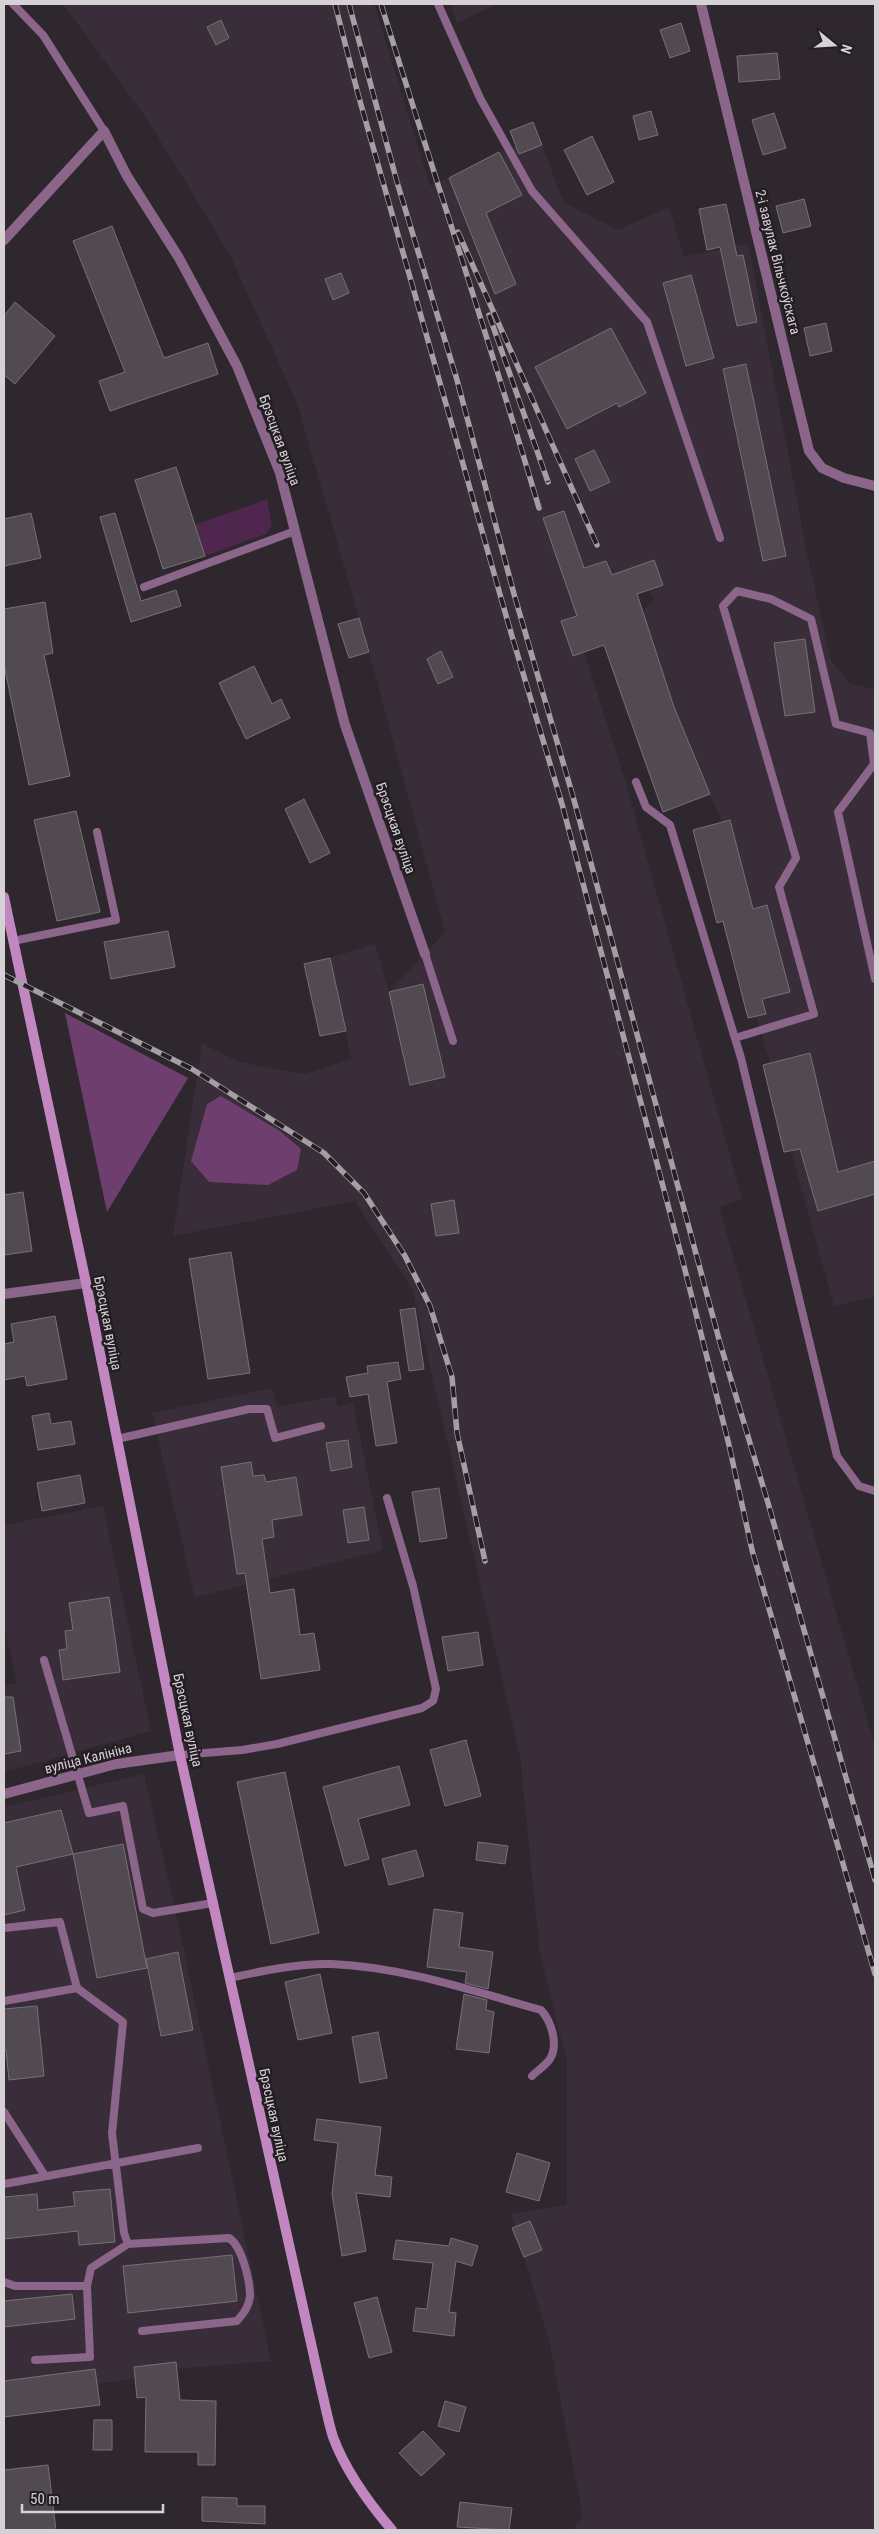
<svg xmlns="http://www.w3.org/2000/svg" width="879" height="2534" font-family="'Roboto Condensed',sans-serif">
<rect width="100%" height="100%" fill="#2e282e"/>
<path fill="#382d38" d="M 63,4 L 374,4 L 430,186 L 499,152 L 516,147 L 510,131 L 533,122 L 564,203 L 618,230 L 669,207 L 684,257 L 748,243 L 809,563 L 831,660 L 849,683 L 875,690 L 875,1297 L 834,1306 L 791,1151 L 784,1152 L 763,1065 L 770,1062 L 756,1017 L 748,1018 L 723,922 L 717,923 L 693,830 L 722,822 L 710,795 L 663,812 L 633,732 L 677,714 L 671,699 L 626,714 L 595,618 L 640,603 L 643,611 L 654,600 L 649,590 L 561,621 L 573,656 L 584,652 L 626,784 L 742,1199 L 719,1207 L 875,1747 L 875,2530 L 572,2530 L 583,2517 L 549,2340 L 511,2214 L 567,2205 L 567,2062 L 540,1954 L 520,1756 L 412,1289 L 355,1201 L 173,1236 L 202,1043 L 239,1062 L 304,1074 L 351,1059 L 330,958 L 375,944 L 389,992 L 445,932 L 369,652 L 297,403 L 230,255 L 147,119 Z
M 450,4 L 498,4 L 457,23 Z
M 272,1388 L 277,1407 L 335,1396 L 338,1407 L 353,1403 L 383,1550 L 195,1597 L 152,1413 Z
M 103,1506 L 151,1731 L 4,1772 L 4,1686 L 17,1683 L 4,1627 L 4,1525 Z
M 144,1774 L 175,1909 L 271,2361 L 177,2369 L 179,2394 L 137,2398 L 135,2378 L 98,2384 L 100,2405 L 4,2417 L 4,1807 Z"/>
<path fill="#4e264e" d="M 267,499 L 272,526 L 266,534 L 205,556 L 195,525 Z"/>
<path fill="#6e3e6e" d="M 65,1013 L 188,1078 L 107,1212 Z
M 221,1096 L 280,1131 L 301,1149 L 297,1170 L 268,1185 L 209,1182 L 191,1161 L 207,1104 Z"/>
<path fill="#514a50" stroke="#787077" d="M 221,20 L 229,38 L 216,45 L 207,27 Z
M 681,23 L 690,51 L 670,58 L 660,30 Z
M 777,53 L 780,79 L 739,82 L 737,56 Z
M 651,111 L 658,135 L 639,140 L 633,116 Z
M 774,113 L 786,148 L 763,155 L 752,120 Z
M 533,122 L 542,145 L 519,154 L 510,131 Z
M 592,136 L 614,182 L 587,195 L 564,150 Z
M 499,152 L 522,195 L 486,213 L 516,284 L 495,294 L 449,178 Z
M 804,199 L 811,226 L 783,233 L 776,206 Z
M 726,204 L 737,256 L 743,255 L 757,322 L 737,326 L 720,247 L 707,250 L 699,209 Z
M 112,226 L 164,358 L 208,343 L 218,374 L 110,411 L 99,381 L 125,372 L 73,241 Z
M 341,273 L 349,293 L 333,300 L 325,279 Z
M 691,275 L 714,358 L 686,366 L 663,283 Z
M 15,302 L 55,336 L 15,384 L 4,375 L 4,316 Z
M 826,323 L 832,351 L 810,356 L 804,328 Z
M 611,328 L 646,393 L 619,407 L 617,403 L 567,429 L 535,367 Z
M 746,364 L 786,556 L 763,561 L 723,369 Z
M 594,450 L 610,482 L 590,491 L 575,459 Z
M 176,467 L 205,556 L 163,569 L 135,480 Z
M 564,511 L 584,568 L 606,561 L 612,575 L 654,560 L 663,585 L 637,594 L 674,707 L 710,794 L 663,812 L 604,645 L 573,656 L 561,621 L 577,616 L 543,518 Z
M 31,513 L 41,558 L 4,566 L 4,519 Z
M 115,513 L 141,601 L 176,590 L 181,606 L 131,622 L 100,517 Z
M 45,602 L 53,653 L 44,655 L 70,776 L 29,785 L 4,665 L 4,609 Z
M 359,618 L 369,652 L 349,658 L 338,624 Z
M 805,639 L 815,712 L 785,716 L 774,643 Z
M 441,651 L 453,677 L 438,684 L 427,659 Z
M 254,666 L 272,704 L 281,699 L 290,718 L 246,739 L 219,683 Z
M 304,799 L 330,853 L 310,863 L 285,809 Z
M 76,811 L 100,912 L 57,921 L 34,820 Z
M 730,820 L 753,909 L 767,905 L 790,992 L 762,999 L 766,1014 L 748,1018 L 723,921 L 717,923 L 693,830 Z
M 168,931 L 175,967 L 111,979 L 104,942 Z
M 330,958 L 346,1031 L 320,1036 L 304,964 Z
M 423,984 L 445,1077 L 410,1085 L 389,992 Z
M 810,1053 L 838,1172 L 875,1161 L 875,1194 L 818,1211 L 800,1149 L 784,1152 L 763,1065 Z
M 23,1192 L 32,1251 L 4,1255 L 4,1195 Z
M 454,1200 L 459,1233 L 436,1236 L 431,1204 Z
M 231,1252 L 250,1373 L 208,1379 L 189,1259 Z
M 415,1308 L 424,1369 L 409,1371 L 400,1310 Z
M 55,1316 L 67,1379 L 27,1386 L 25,1376 L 4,1380 L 4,1344 L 14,1342 L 11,1324 Z
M 398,1362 L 401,1379 L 387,1382 L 397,1443 L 376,1446 L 368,1394 L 350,1397 L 346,1377 L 368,1373 L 367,1366 Z
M 49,1413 L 51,1424 L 71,1421 L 75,1444 L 38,1450 L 32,1416 Z
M 348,1440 L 352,1467 L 331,1471 L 326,1443 Z
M 251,1462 L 253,1476 L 264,1475 L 266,1482 L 296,1477 L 302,1515 L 272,1520 L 274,1537 L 262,1539 L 270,1593 L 294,1589 L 300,1635 L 314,1633 L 320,1670 L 261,1679 L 245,1573 L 237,1574 L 221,1467 Z
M 80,1475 L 85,1503 L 42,1511 L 37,1483 Z
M 439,1488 L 447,1538 L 420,1542 L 412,1492 Z
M 364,1507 L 369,1540 L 348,1543 L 343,1510 Z
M 109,1597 L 120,1672 L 63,1680 L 59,1650 L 67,1649 L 65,1631 L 73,1630 L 69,1603 Z
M 478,1632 L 483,1665 L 448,1671 L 442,1637 Z
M 4,1697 L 13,1697 L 21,1751 L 4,1754 Z
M 466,1740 L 481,1796 L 445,1806 L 430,1750 Z
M 399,1766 L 410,1805 L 358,1819 L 369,1859 L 345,1866 L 323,1787 Z
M 285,1772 L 319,1933 L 271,1944 L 237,1782 Z
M 61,1810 L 73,1854 L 16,1867 L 25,1910 L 4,1915 L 4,1823 Z
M 478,1842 L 508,1846 L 505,1864 L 476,1860 Z
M 123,1844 L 147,1968 L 97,1978 L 73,1854 Z
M 416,1850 L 424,1876 L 389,1885 L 382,1859 Z
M 434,1909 L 463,1913 L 459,1947 L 493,1952 L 488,1989 L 465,1983 L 467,1972 L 427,1967 Z
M 178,1952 L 193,2030 L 161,2036 L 146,1959 Z
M 320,1974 L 332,2033 L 298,2040 L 285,1982 Z
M 464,1994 L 487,2000 L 486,2010 L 494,2012 L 489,2053 L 456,2049 Z
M 37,2006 L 44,2076 L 9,2080 L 6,2050 L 4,2050 L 4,2009 Z
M 378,2032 L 387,2078 L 360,2083 L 352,2037 Z
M 317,2119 L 381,2127 L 375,2175 L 392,2177 L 390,2197 L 356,2193 L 366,2251 L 342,2256 L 332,2194 L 338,2143 L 314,2140 Z
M 517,2153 L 550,2163 L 539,2201 L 506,2192 Z
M 110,2189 L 115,2242 L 79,2245 L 78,2231 L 4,2239 L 4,2197 L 37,2194 L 38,2210 L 75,2206 L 73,2192 Z
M 530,2221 L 542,2250 L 524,2257 L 512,2228 Z
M 451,2238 L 478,2246 L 472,2266 L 456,2261 L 449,2312 L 456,2313 L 454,2336 L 413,2331 L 416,2308 L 427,2309 L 433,2263 L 393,2259 L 396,2240 L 449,2246 Z
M 232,2255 L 237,2301 L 128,2313 L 123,2266 Z
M 72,2294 L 75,2319 L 4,2327 L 4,2301 Z
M 377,2297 L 392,2352 L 369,2358 L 354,2303 Z
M 176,2362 L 180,2400 L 216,2401 L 215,2465 L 198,2465 L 198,2452 L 145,2452 L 146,2397 L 137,2398 L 134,2367 Z
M 95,2369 L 100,2405 L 4,2417 L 4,2381 Z
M 445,2401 L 466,2407 L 459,2432 L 438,2426 Z
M 94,2420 L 112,2420 L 112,2450 L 93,2450 Z
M 423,2431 L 445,2454 L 421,2476 L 399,2453 Z
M 48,2465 L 56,2530 L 4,2530 L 4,2470 Z
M 202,2497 L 237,2498 L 237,2506 L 265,2506 L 265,2524 L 202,2521 Z
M 460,2502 L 512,2508 L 509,2530 L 457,2527 Z"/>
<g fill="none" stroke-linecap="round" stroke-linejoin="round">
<path stroke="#8b668a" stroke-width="8" d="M 13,4 L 43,35 L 104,131
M 438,4 L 480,98 L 532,191 L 647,322 L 720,538
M 144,587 L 295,531
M 636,782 L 646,807 L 670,825 L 741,1058 L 837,1456 L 859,1486 L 875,1491
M 13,941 L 116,920 L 97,832
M 425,954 L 453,1041
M 735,1038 L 814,1014 L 779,887 L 796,858 L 723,606 L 737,591 L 771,599 L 811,619 L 836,724 L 870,733 L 874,764 L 838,812 L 875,979
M 117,1439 L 249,1409 L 267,1409 L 275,1438 L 321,1426
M 44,1660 L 89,1813 L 123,1806 L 143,1909 L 153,1913 L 213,1903
M 180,1755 L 242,1750 L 277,1744 L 422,1708 L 433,1701 L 436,1689 L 413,1586 L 387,1498
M 4,1928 L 60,1922 L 77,1988 L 123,2022 L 112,2133 L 124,2233 L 128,2244
M 230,1978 C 262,1971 299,1963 332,1964 C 403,1967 473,1991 541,2010 C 551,2021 559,2044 550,2059 C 546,2065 537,2071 532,2076
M 4,2001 L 77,1988
M 4,2112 L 45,2176
M 4,2184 L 198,2148
M 4,2282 L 15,2286 L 87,2286 L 91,2268 L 128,2244 L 229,2238 C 242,2246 250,2281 250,2296 C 249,2307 243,2314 237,2321 L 142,2331
M 35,2360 L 90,2357 L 87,2286"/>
<path stroke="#8b668a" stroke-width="10" d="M 701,4 L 809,451 L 822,468 L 844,478 L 875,486
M 4,240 L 104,131 L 127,176 L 179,258 L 237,366 L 280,473 L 345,725 L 425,954
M 4,1294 L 86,1283
M 4,1794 L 116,1764 L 180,1755"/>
<path stroke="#c287c0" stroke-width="10" d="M 4,897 L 86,1283 L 180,1755 L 321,2388 C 325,2404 328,2421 333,2437 C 346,2472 368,2502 392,2530"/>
<g stroke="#a49fa3" stroke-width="5.5">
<path id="rail" d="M 335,4 L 358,94 L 509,626 L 562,804 L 683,1262 L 729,1445 L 752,1550 L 875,1974
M 349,4 L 397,182 L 457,380 L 514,594 L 574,800 L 720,1343 L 768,1503 L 875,1880
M 381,4 C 433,172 489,339 539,508
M 458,232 L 597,545
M 489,315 L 548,482
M 4,975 L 192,1069 L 324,1153 L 364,1193 L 405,1256 L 430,1306 L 452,1377 L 457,1433 L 485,1561"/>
</g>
<use href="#rail" stroke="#241e24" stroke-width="4" stroke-dasharray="11" stroke-linecap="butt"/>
</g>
<g text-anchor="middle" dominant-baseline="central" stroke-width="5" stroke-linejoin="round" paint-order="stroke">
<g font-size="14" fill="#d6d1d5" stroke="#241e24">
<text transform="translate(778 262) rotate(76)">2-і завулак Вільчкоўскага</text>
<text transform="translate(280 440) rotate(70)">Брэсцкая вуліца</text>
<text transform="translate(396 828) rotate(71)">Брэсцкая вуліца</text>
<text transform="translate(108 1323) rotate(79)">Брэсцкая вуліца</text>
<text transform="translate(188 1720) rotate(78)">Брэсцкая вуліца</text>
<text transform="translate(88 1758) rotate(-14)">вуліца Калініна</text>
<text transform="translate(274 2115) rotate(78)">Брэсцкая вуліца</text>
</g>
</g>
<rect width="879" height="2534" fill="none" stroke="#d6d1d5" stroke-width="10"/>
<g transform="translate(834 45) rotate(108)" stroke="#241e24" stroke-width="4" paint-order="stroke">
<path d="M0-4L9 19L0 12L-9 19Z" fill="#d6d1d5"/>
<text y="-8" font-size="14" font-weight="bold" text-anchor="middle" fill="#d6d1d5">N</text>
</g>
<path d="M22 2504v8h141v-8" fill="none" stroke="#d6d1d5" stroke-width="2.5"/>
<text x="30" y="2504" font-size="15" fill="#d6d1d5" stroke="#241e24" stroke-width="4" paint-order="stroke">50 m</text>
</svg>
